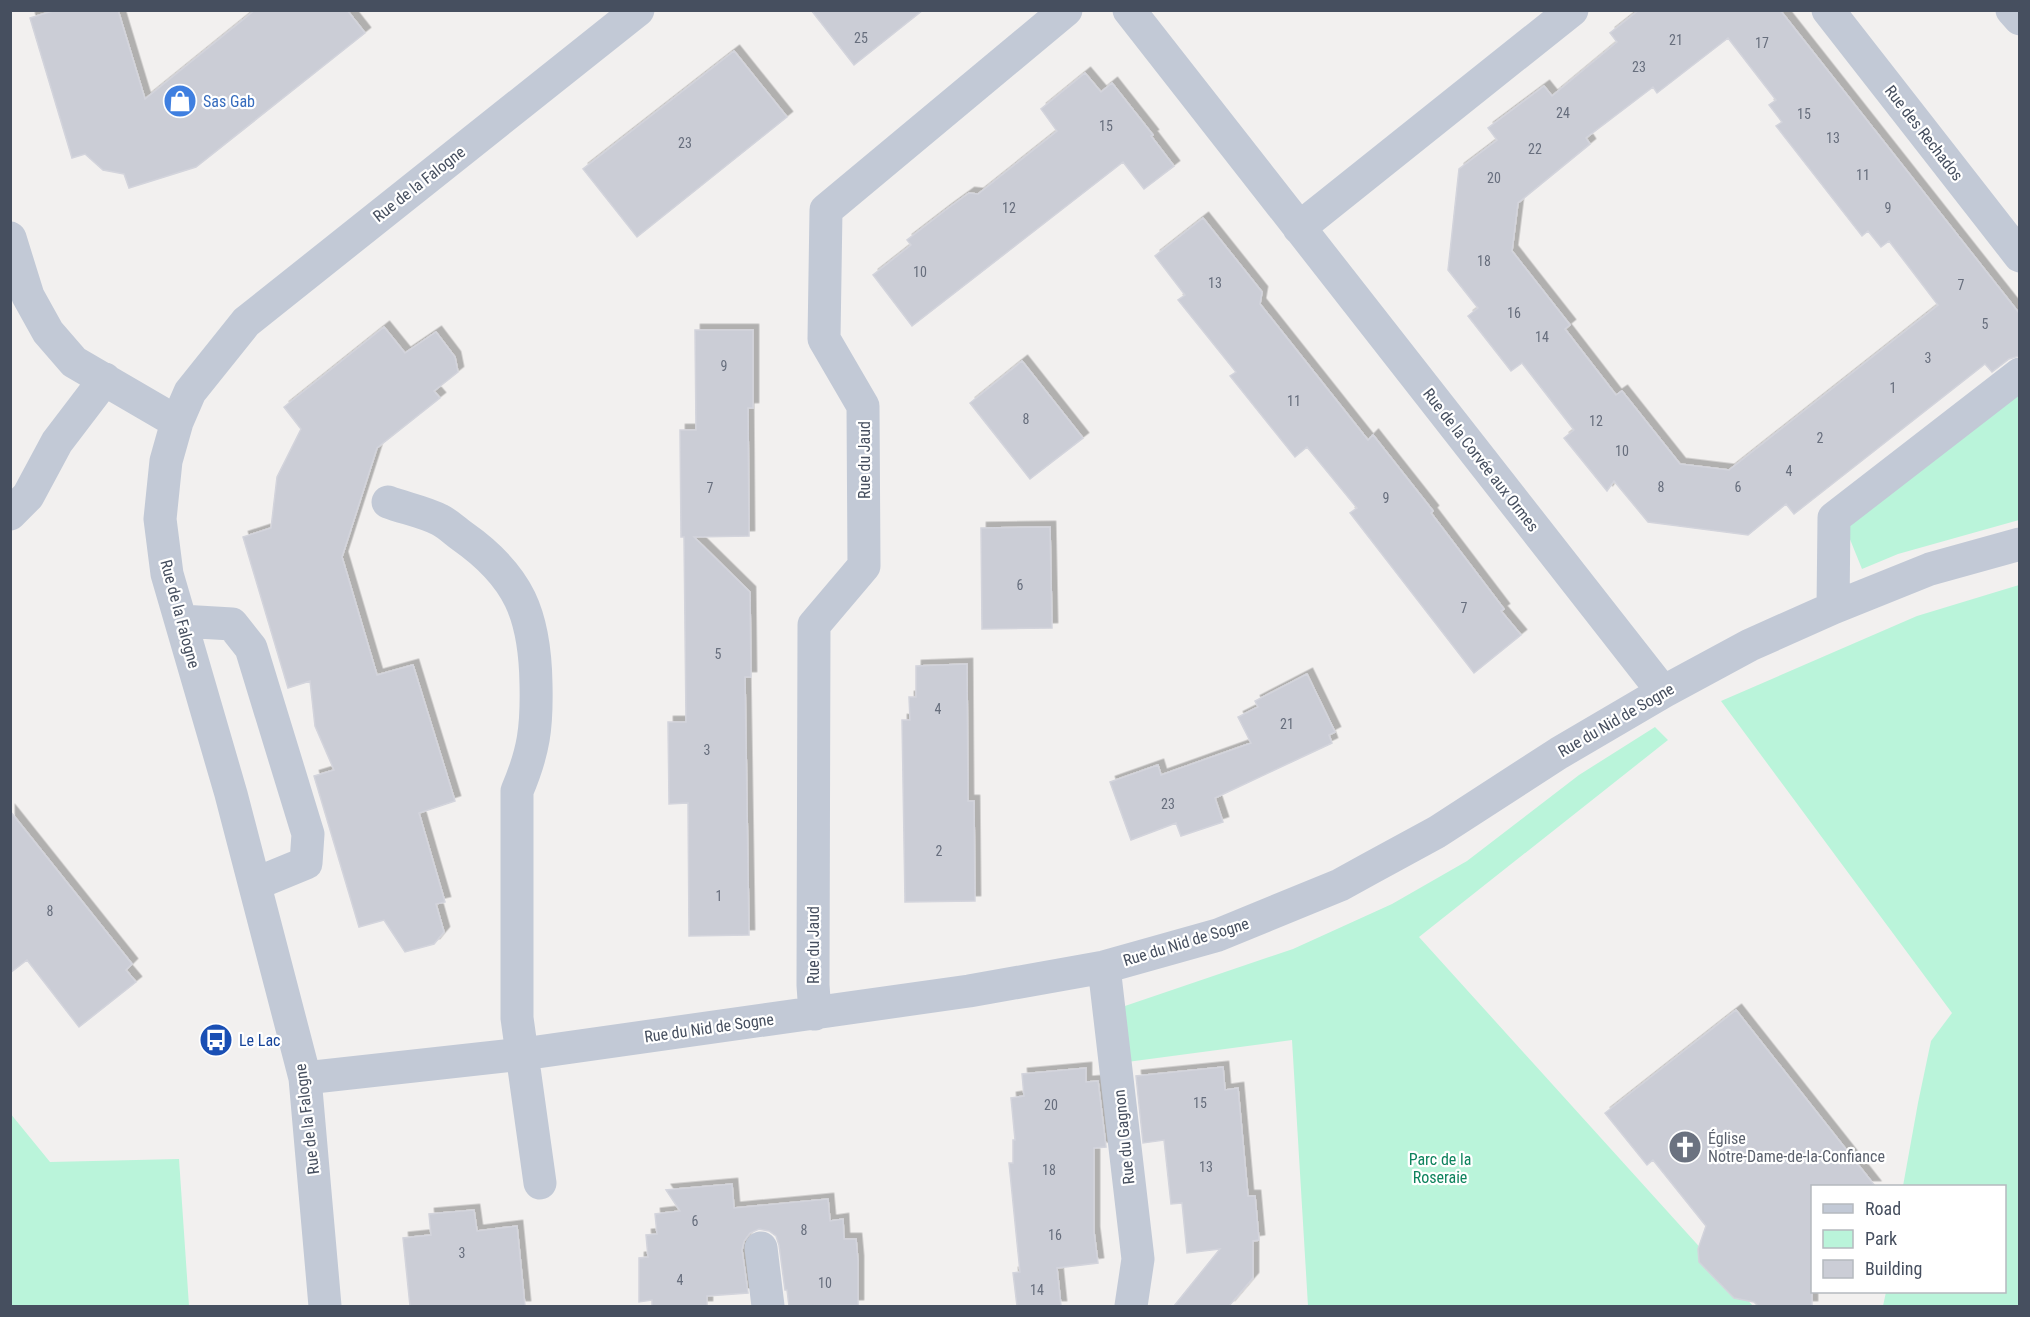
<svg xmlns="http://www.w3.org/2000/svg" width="2030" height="1317" font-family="'Roboto Condensed',sans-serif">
<defs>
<filter id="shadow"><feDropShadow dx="5.5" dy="-5.5" stdDeviation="0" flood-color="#0004"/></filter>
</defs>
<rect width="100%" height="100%" fill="#f2f0ef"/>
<path fill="#baf4da" d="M 2019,392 L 2019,520 L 1898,554 L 1862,569 L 1845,527 Z
M 2019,585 L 2019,1306 L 1883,1306 L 1886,1292 L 2004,1292 L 2004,1186 L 1903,1186 L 1918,1103 L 1931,1041 L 1952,1013 L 1721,701 L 1917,616 Z
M 1655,727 L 1668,740 L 1419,937 L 1753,1306 L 1308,1306 L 1292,1040 L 1127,1062 L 1122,1007 L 1293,949 L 1392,904 L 1467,861 L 1579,775 Z
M 10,1113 L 50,1162 L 179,1159 L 189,1306 L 11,1306 Z"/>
<path fill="#cbcdd6" stroke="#d3d4dc" stroke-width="1.5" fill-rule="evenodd" filter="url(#shadow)" d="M 56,10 L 118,10 L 145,99 L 255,10 L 347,10 L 365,33 L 196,167 L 129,188 L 124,174 L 103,170 L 85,154 L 72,158 L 30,18 Z
M 811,10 L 923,10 L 854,65 Z
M 1639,10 L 1780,10 L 2019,313 L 2019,356 L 2009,359 L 1992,372 L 1985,364 L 1794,514 L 1786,504 L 1748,535 L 1648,522 L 1614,481 L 1607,491 L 1564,438 L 1574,430 L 1522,363 L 1511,371 L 1468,316 L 1478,308 L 1448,270 L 1459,169 L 1497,140 L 1488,128 L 1544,86 L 1552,96 L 1617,42 L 1610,33 ZM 1728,38 L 1776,100 L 1769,105 L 1782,122 L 1776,126 L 1862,236 L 1868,231 L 1881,247 L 1889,241 L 1938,305 L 1729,470 L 1680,464 L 1622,391 L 1616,395 L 1565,329 L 1570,325 L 1512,251 L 1518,203 L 1590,144 L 1586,138 L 1653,87 L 1657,93 Z
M 734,51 L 787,117 L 637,237 L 583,169 Z
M 1085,73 L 1101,92 L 1112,83 L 1153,135 L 1151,136 L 1174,166 L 1144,189 L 1123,162 L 912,326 L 873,275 L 911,245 L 907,240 L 947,209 L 969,193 L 978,194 L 1057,131 L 1041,109 Z
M 1203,218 L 1262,292 L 1260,304 L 1368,440 L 1373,435 L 1433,511 L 1431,513 L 1504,609 L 1501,611 L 1521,635 L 1474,673 L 1350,513 L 1357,508 L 1307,447 L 1295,457 L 1230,376 L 1236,372 L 1178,300 L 1185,295 L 1155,256 Z
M 384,327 L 405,353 L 436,332 L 455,357 L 458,372 L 434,391 L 440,398 L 377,448 L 342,557 L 377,675 L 413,665 L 455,801 L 419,813 L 445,902 L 436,904 L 444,932 L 434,944 L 405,952 L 384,920 L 359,927 L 314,776 L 334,770 L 315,726 L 310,681 L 288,688 L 243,537 L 271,528 L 277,477 L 301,429 L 284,407 Z
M 695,330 L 753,330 L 753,408 L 748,408 L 749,536 L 694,537 L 750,592 L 751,677 L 745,677 L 749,935 L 689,936 L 688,803 L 669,804 L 668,722 L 686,722 L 684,537 L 681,537 L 680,430 L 696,430 Z
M 1022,361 L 1083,438 L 1030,479 L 970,403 Z
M 1050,527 L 1052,628 L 982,629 L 981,528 Z
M 967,664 L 968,801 L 974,801 L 975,901 L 905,902 L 902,720 L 910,720 L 909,697 L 916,697 L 916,666 Z
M 1307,674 L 1335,732 L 1329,735 L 1332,743 L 1215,798 L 1223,822 L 1181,836 L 1176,823 L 1131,840 L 1110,782 L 1158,765 L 1161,775 L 1251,743 L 1238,717 L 1258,707 L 1255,701 Z
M 10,811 L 132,964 L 126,970 L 136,982 L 79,1027 L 27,960 L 10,973 Z
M 1736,1010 L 1875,1186 L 1812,1186 L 1812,1306 L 1758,1306 L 1754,1302 L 1734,1298 L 1699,1262 L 1698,1249 L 1706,1226 L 1653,1160 L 1647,1165 L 1605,1113 Z
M 1223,1067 L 1225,1090 L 1238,1088 L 1248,1196 L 1255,1196 L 1259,1240 L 1253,1241 L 1253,1278 L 1229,1306 L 1174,1306 L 1220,1249 L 1187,1253 L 1182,1203 L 1171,1204 L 1164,1140 L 1143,1143 L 1136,1076 Z
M 1086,1068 L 1086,1082 L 1098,1081 L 1106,1147 L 1094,1148 L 1094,1232 L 1098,1263 L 1057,1268 L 1061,1306 L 1017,1306 L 1013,1273 L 1020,1272 L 1009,1163 L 1013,1163 L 1013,1140 L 1015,1140 L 1011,1098 L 1024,1096 L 1022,1074 Z
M 732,1184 L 734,1208 L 828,1199 L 830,1221 L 843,1219 L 844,1239 L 856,1239 L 858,1261 L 858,1305 L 789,1306 L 787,1290 L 785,1290 L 779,1245 L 776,1236 L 769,1231 L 759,1229 L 750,1233 L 744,1241 L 742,1250 L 748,1293 L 707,1296 L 707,1306 L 652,1306 L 652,1300 L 639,1302 L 639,1258 L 648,1257 L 646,1235 L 657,1234 L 655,1214 L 680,1211 L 666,1190 Z
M 474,1210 L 477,1231 L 517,1226 L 525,1306 L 410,1306 L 403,1238 L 431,1235 L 429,1214 Z"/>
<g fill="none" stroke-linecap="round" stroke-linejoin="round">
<path stroke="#c2c9d6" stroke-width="33" d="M 1129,10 L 1663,692
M 1828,10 L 2020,256
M 2012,10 L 2020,19
M 1299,228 L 1572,10
M 10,238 L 28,296 L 48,332 L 74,362 L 177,422
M 388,502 C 404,508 425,512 440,520 C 448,524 455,531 462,536 C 519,576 535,615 536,684 C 537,727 534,751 517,791 L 517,1018 L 540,1183
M 10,514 L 28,496 L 57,442 L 105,379
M 1833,608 L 1834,518 L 2020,374
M 181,621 L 232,624 L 251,648 L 308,834 L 306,863 L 255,884
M 1104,967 L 1138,1259 L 1131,1306
M 815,1014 L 813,985 L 814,625 L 864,566 L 863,406 L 824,339 L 826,210 L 1066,10
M 305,1078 L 523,1054 L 969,991 L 1104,967 L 1218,935 L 1340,885 L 1369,869 L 1437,832 L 1559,753 L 1663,692 L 1750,645 L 1833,608 L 1930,569 L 2020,544
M 761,1248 L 768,1306
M 325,1306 L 305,1078 L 231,794 L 167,574 L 160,519 L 166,461 L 177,422 L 190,392 L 246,322 L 638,10"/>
</g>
<defs>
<g id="shop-disc" transform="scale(1.725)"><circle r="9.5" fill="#3f7fe0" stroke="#fff"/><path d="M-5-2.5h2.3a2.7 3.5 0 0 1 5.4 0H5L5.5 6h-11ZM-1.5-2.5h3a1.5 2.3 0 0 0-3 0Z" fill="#fff"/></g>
<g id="bus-disc" transform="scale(1.725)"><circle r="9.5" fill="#1a4fb4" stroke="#fff"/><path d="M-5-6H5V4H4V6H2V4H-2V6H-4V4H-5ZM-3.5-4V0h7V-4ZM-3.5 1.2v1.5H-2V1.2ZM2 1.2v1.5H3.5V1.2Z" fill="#fff"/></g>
<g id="church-disc" transform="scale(1.725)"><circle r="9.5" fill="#6b7280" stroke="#fff"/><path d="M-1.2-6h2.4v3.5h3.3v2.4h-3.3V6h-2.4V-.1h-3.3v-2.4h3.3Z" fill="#fff"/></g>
</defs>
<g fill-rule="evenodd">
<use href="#shop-disc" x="180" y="101"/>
<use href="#bus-disc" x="216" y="1040"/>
<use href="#church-disc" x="1685" y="1147"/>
</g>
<g text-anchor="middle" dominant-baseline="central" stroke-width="4.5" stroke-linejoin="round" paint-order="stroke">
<g font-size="14" fill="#676e7d">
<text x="861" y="38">25</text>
<text x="1676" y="40">21</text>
<text x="1762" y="43">17</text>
<text x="1639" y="67">23</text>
<text x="1563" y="113">24</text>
<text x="1804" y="114">15</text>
<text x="1106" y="126">15</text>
<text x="1833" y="138">13</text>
<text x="685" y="143">23</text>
<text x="1535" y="149">22</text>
<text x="1863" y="175">11</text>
<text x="1494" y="178">20</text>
<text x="1009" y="208">12</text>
<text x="1888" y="208">9</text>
<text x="1484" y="261">18</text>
<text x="920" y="272">10</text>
<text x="1215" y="283">13</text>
<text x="1961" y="285">7</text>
<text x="1514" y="313">16</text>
<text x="1985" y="324">5</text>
<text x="1542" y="337">14</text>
<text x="1928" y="358">3</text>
<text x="724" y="366">9</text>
<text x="1893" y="388">1</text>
<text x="1294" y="401">11</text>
<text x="1026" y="419">8</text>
<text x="1596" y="421">12</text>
<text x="1820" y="438">2</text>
<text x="1622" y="451">10</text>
<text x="1789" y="471">4</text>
<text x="1661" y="487">8</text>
<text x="1738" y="487">6</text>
<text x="710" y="488">7</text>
<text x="1386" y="498">9</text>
<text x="1020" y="585">6</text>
<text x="1464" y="608">7</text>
<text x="718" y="654">5</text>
<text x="938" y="709">4</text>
<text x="1287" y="724">21</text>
<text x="707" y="750">3</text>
<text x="1168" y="804">23</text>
<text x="939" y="851">2</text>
<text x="719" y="896">1</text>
<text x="50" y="911">8</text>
<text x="1200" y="1103">15</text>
<text x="1051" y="1105">20</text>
<text x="1206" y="1167">13</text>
<text x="1049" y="1170">18</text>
<text x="695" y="1221">6</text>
<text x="804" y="1230">8</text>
<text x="1055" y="1235">16</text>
<text x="462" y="1253">3</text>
<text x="680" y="1280">4</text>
<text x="825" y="1283">10</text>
<text x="1037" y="1290">14</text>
</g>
<g font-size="16" fill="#366cbe" stroke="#fff" text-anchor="start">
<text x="203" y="101">Sas Gab</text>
</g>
<g font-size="16" fill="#464f5f" stroke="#fff">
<text transform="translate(1924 133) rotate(52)">Rue des Rechados</text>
<text transform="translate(419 184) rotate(-38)">Rue de la Falogne</text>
<text transform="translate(864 460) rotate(-90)">Rue du Jaud</text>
<text transform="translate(1481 460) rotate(52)">Rue de la Corvée aux Ormes</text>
<text transform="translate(180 614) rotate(75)">Rue de la Falogne</text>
<text transform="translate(1616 720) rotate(-30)">Rue du Nid de Sogne</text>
<text transform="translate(1186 942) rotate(-17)">Rue du Nid de Sogne</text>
<text transform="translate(813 945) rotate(-90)">Rue du Jaud</text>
<text transform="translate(709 1028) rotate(-8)">Rue du Nid de Sogne</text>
<text transform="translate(307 1119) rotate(-97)">Rue de la Falogne</text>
<text transform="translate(1124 1137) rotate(-96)">Rue du Gagnon</text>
</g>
<g font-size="16" fill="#164399" stroke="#fff" text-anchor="start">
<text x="239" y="1040">Le Lac</text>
</g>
<g font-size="16" fill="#5b616d" stroke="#fff" text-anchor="start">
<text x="1708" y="1138">Église<tspan x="1708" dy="18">Notre-Dame-de-la-Confiance</tspan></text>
</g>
<g font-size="16" fill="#0e835d" stroke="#fff">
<text x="1440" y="1159">Parc de la<tspan x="1440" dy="18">Roseraie</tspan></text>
</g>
</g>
<rect width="2030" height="1317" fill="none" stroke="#464f5f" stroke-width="24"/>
<rect x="1811" y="1185" width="195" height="108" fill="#ffffff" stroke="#b5b9bf" stroke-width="1.5"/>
<rect x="1823" y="1204" width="30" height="9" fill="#c2c9d6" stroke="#b5b9bf" stroke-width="1.5"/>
<text x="1865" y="1215" font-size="18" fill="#464f5f">Road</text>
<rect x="1823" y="1230" width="30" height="18" fill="#baf4da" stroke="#b5b9bf" stroke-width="1.5"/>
<text x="1865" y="1245" font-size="18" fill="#464f5f">Park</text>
<rect x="1823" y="1260" width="30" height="18" fill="#cbcdd6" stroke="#b5b9bf" stroke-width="1.5"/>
<text x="1865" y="1275" font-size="18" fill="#464f5f">Building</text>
</svg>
